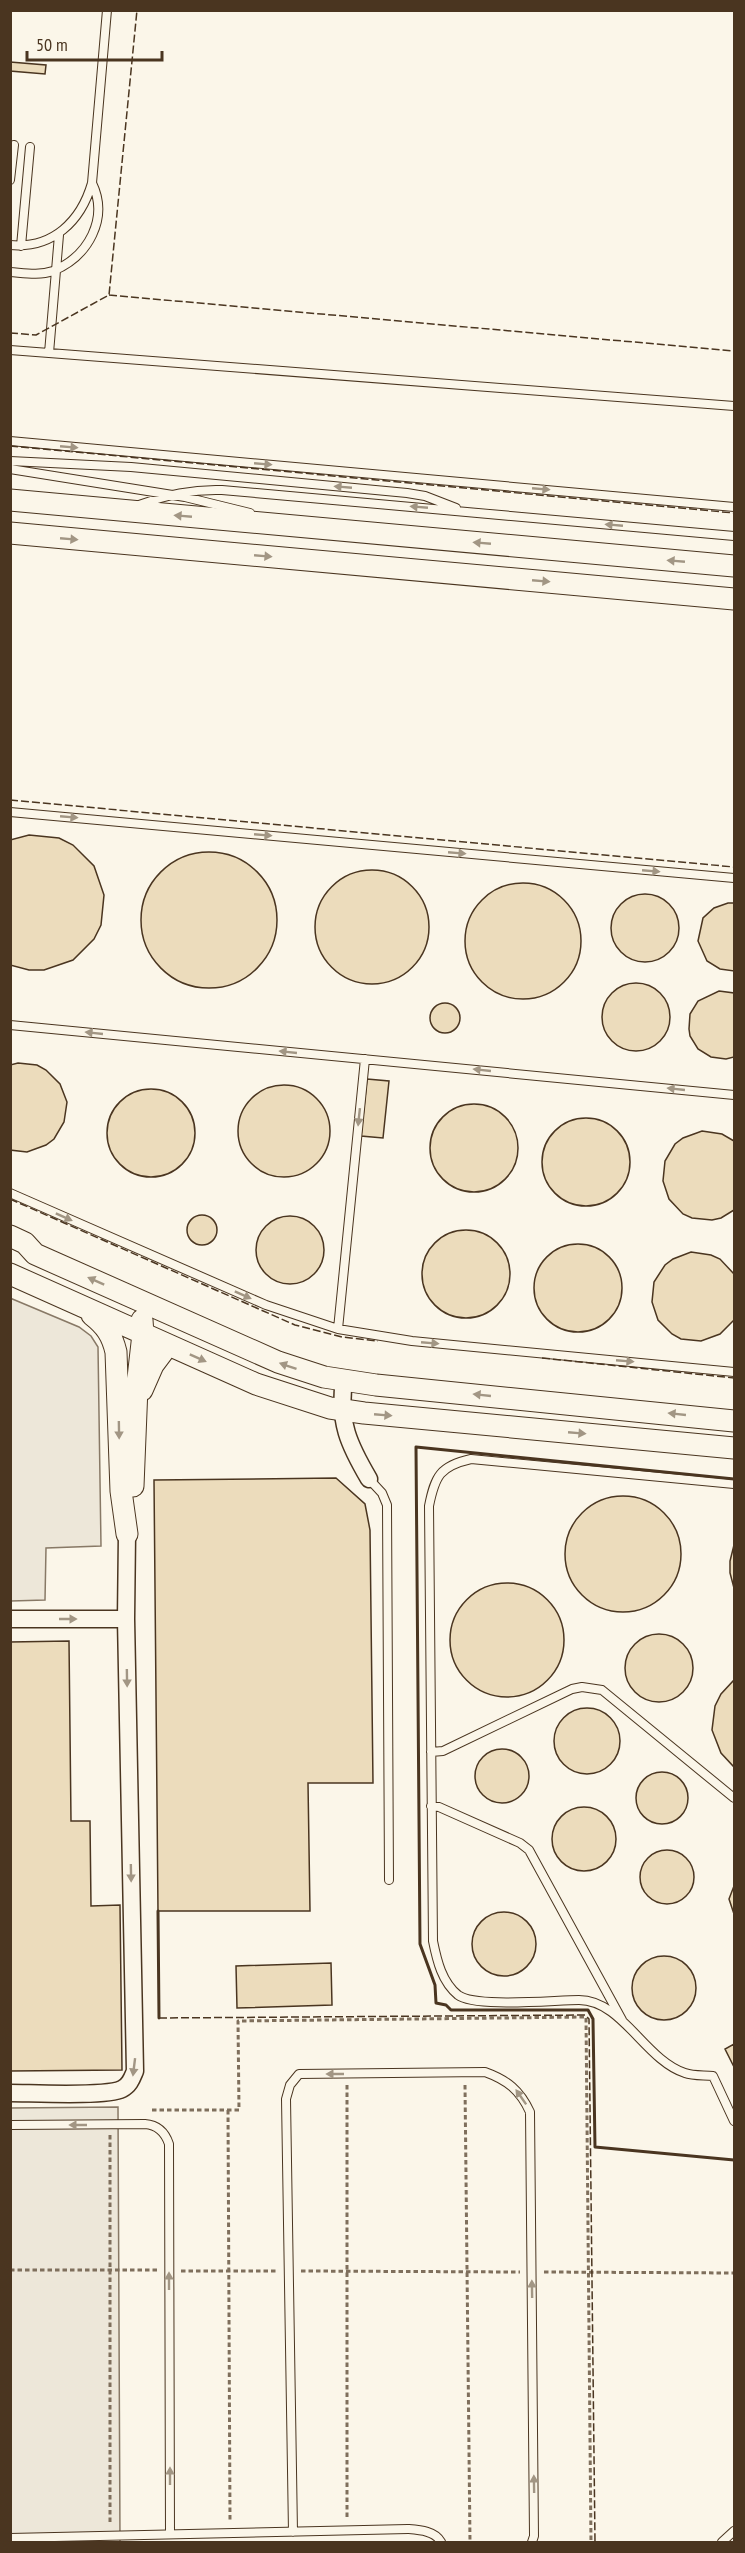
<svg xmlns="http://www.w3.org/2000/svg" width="745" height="2553" font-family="'PT Sans Narrow',sans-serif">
<rect width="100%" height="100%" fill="#fbf6e9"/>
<path fill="#ede7d9" stroke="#887966" stroke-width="1.5" d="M 10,1298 L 79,1327 L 91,1336 L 98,1347 L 101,1546 L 46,1548 L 45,1600 L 11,1601 Z
M 118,2107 L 120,2542 L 11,2542 L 10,2108 Z"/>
<path fill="#ecdcbc" stroke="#4a3520" stroke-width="1.5" d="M 10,62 L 46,65 L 45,74 L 10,71 Z
M 29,835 L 59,838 L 73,845 L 94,866 L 104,895 L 101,925 L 94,939 L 73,960 L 44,970 L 29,970 L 10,965 L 10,840 Z
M141 920a68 68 0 1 1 136 0a68 68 0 1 1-136 0Z
M315 927a57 57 0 1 1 114 0a57 57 0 1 1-114 0Z
M465 941a58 58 0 1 1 116 0a58 58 0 1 1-116 0Z
M611 928a34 34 0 1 1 68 0a34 34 0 1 1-68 0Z
M 728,903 L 734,903 L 734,971 L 720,969 L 707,961 L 698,941 L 703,918 L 714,908 Z
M602 1017a34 34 0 1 1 68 0a34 34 0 1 1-68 0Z
M 719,991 L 734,993 L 734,1057 L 726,1059 L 711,1057 L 698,1049 L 690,1036 L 689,1029 L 690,1014 L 698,1001 Z
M430 1018a15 15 0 1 1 30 0a15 15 0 1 1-30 0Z
M 18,1063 L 37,1065 L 46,1070 L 60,1084 L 67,1102 L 64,1122 L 54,1139 L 46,1145 L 27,1152 L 10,1150 L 10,1065 Z
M 367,1079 L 389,1081 L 383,1138 L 361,1136 Z
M238 1131a46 46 0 1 1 92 0a46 46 0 1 1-92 0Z
M107 1133a44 44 0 1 1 88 0a44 44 0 1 1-88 0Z
M430 1148a44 44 0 1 1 88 0a44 44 0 1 1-88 0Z
M542 1162a44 44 0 1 1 88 0a44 44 0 1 1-88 0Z
M 702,1131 L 722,1134 L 734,1141 L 734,1210 L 721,1218 L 712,1220 L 692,1218 L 683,1214 L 669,1199 L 663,1181 L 665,1161 L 675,1144 L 683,1138 Z
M187 1230a15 15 0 1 1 30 0a15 15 0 1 1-30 0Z
M256 1250a34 34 0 1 1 68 0a34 34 0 1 1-68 0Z
M422 1274a44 44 0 1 1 88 0a44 44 0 1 1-88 0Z
M534 1288a44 44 0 1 1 88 0a44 44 0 1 1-88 0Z
M 691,1252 L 711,1255 L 720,1259 L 734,1274 L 734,1320 L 720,1334 L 701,1341 L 681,1339 L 672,1334 L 658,1320 L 652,1302 L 654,1282 L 665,1265 L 673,1259 Z
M 336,1478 L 365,1504 L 370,1530 L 373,1783 L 308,1783 L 310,1911 L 158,1911 L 154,1480 Z
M565 1554a58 58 0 1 1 116 0a58 58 0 1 1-116 0Z
M 734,1545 L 734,1588 L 730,1573 L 730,1561 Z
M450 1640a57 57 0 1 1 114 0a57 57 0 1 1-114 0Z
M625 1668a34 34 0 1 1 68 0a34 34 0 1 1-68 0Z
M 69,1641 L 71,1821 L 90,1821 L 91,1906 L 120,1905 L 122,2070 L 10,2071 L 10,1642 Z
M 734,1680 L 734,1767 L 721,1753 L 712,1730 L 715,1706 L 721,1694 Z
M554 1741a33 33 0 1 1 66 0a33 33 0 1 1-66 0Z
M475 1776a27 27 0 1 1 54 0a27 27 0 1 1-54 0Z
M636 1798a26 26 0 1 1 52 0a26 26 0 1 1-52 0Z
M552 1839a32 32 0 1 1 64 0a32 32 0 1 1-64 0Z
M640 1877a27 27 0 1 1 54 0a27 27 0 1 1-54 0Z
M 734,1886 L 734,1914 L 729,1899 Z
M472 1944a32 32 0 1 1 64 0a32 32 0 1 1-64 0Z
M632 1988a32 32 0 1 1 64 0a32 32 0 1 1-64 0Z
M 331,1963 L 332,2005 L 237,2008 L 236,1966 Z
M 734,2044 L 734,2067 L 725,2049 Z"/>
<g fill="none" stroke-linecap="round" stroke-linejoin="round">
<g stroke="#4a3520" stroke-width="10">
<path id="service" d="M 10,180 L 14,145
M 59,235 L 49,353 L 734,406
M 10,245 C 53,249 81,221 92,183 L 107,10
M 21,246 L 30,147
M 10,272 C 24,273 39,276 53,271 C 89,256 109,218 92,183
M 10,350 L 49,353
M 10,441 L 734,507
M 10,461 L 131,467 L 407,493 L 425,496 L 456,508
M 10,469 L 185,497 L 250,513
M 139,505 C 167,495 192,489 222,490 L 734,536
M 10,812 L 734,878
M 10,1025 L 734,1095
M 10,1193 L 266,1305 L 338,1329 L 412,1341 L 734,1372
M 338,1329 L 365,1059
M 369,1479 L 382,1493 L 387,1505 L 389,1880
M 734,1484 L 471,1459 C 440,1466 435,1476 429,1506 L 433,1941 C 437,1961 442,1982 458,1995 C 475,2008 554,2000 579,2000 C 622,2000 645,2060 685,2073 C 693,2076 704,2075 713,2076 L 734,2121
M 431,1752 L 443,1751 L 572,1689 L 582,1687 L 602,1690 L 734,1798
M 431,1806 L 439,1807 L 520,1843 L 529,1850 L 622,2020
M 10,2125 L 145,2124 C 158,2125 165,2132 169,2144 L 170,2534
M 293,2532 L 286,2099 L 290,2085 L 299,2074 L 485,2072 C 507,2080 520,2090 530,2112 L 534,2536 L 532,2542
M 10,2538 L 408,2529 C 420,2530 435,2531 441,2542
M 722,2542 L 734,2531"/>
</g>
<g stroke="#4a3520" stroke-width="19">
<path id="minor" d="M 344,1381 C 338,1422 349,1445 369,1479
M 10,1619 L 126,1619
M 10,2093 C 32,2093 106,2097 122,2089 C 130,2085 132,2078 135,2071 L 126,1619 L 127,1534"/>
</g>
<g stroke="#4a3520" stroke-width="23">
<path id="tertiary" d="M 10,500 L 734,566
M 10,533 L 734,599
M 10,1236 L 25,1243 L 35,1254 L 278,1362 L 324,1377 L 376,1385 L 734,1421
M 10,1274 L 256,1384 L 330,1408 L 364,1413 L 734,1448
M 92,1315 C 106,1326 112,1335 116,1352 L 121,1491 L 127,1534
M 142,1390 L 153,1365 L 168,1345
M 133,1486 L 137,1387 L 143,1334 L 142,1320"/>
</g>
<path stroke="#7f6f5c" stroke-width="3" stroke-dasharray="4.5 3" stroke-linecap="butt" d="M 347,2085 L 347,2517
M 465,2085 L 470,2542
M 152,2110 L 239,2110 L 238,2021 L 586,2017 L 591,2542
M 228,2110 L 230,2520
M 110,2135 L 110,2525
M 10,2270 L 157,2270
M 181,2271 L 277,2271
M 301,2271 L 520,2272
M 544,2272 L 734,2273"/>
<use href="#service" stroke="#fbf6e9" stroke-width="8"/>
<use href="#minor" stroke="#fbf6e9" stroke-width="16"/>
<use href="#tertiary" stroke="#fbf6e9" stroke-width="21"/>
<path stroke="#4a3520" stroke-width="1.5" stroke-dasharray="8 3" stroke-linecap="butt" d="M 109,295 L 734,351
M 10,333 L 36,335 L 109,295 L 137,10
M 10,446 L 734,513
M 10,800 L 734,867
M 10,1199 L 295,1325 L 342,1337 L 378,1341
M 542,1358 L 734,1378
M 159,2018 L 585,2015 L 589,2019 L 595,2542"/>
<path stroke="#4a3520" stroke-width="3" d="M 734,1479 L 416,1447 L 420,1944 L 435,1985 L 436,2003 L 446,2005 L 451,2010 L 588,2010 L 593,2019 L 595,2147 L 734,2160
M 158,1911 L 159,2018"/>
</g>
<defs><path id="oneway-solid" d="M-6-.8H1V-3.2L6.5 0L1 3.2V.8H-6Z" transform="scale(1.5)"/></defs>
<g fill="#a29684">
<use href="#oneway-solid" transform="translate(69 447) rotate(5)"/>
<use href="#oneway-solid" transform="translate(263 464) rotate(5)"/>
<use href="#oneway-solid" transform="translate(343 487) rotate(-175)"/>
<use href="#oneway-solid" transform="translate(541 489) rotate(5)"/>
<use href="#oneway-solid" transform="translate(419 507) rotate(-175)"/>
<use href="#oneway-solid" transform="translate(183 516) rotate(-175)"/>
<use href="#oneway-solid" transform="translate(614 525) rotate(-175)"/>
<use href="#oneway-solid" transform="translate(69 539) rotate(5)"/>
<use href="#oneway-solid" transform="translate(482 543) rotate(-175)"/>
<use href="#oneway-solid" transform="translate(263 556) rotate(5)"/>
<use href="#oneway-solid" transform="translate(676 561) rotate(-175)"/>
<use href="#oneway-solid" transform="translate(541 581) rotate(5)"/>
<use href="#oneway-solid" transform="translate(69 817) rotate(5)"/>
<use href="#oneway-solid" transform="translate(263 835) rotate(5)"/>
<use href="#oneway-solid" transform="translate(457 853) rotate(5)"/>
<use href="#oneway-solid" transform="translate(651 871) rotate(5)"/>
<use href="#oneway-solid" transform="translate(94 1033) rotate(-174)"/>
<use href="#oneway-solid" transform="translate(288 1052) rotate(-174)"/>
<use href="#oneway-solid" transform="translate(482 1070) rotate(-174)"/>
<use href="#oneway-solid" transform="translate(676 1089) rotate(-174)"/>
<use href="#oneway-solid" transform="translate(359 1117) rotate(96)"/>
<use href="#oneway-solid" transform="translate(64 1217) rotate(24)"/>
<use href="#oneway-solid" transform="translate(96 1281) rotate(-156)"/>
<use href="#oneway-solid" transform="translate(243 1295) rotate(24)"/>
<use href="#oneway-solid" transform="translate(430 1343) rotate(5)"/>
<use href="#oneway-solid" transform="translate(198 1358) rotate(24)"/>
<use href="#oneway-solid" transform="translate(625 1361) rotate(5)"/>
<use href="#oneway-solid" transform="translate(288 1366) rotate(-161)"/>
<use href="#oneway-solid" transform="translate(482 1395) rotate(-174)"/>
<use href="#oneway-solid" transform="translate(677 1414) rotate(-174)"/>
<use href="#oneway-solid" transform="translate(383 1415) rotate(5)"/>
<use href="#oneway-solid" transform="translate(119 1430) rotate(89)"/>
<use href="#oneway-solid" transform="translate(577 1433) rotate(5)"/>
<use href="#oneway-solid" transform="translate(68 1619)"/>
<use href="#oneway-solid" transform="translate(127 1678) rotate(89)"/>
<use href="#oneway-solid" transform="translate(131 1873) rotate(89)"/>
<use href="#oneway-solid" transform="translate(134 2067) rotate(97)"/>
<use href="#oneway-solid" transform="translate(335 2074) rotate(180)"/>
<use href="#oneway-solid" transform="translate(521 2097) rotate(-125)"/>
<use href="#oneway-solid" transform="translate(78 2125) rotate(180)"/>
<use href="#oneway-solid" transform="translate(169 2281) rotate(-90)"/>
<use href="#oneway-solid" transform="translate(532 2289) rotate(-91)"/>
<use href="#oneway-solid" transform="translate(170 2476) rotate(-90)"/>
<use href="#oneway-solid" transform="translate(534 2484) rotate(-91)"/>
</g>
<rect width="745" height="2553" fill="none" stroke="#4a3520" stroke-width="24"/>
<path d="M27 51v9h135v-9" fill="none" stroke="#4a3520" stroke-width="3"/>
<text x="36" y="51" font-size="18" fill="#4a3520" stroke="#fbf6e9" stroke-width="4.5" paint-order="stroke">50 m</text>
</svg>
